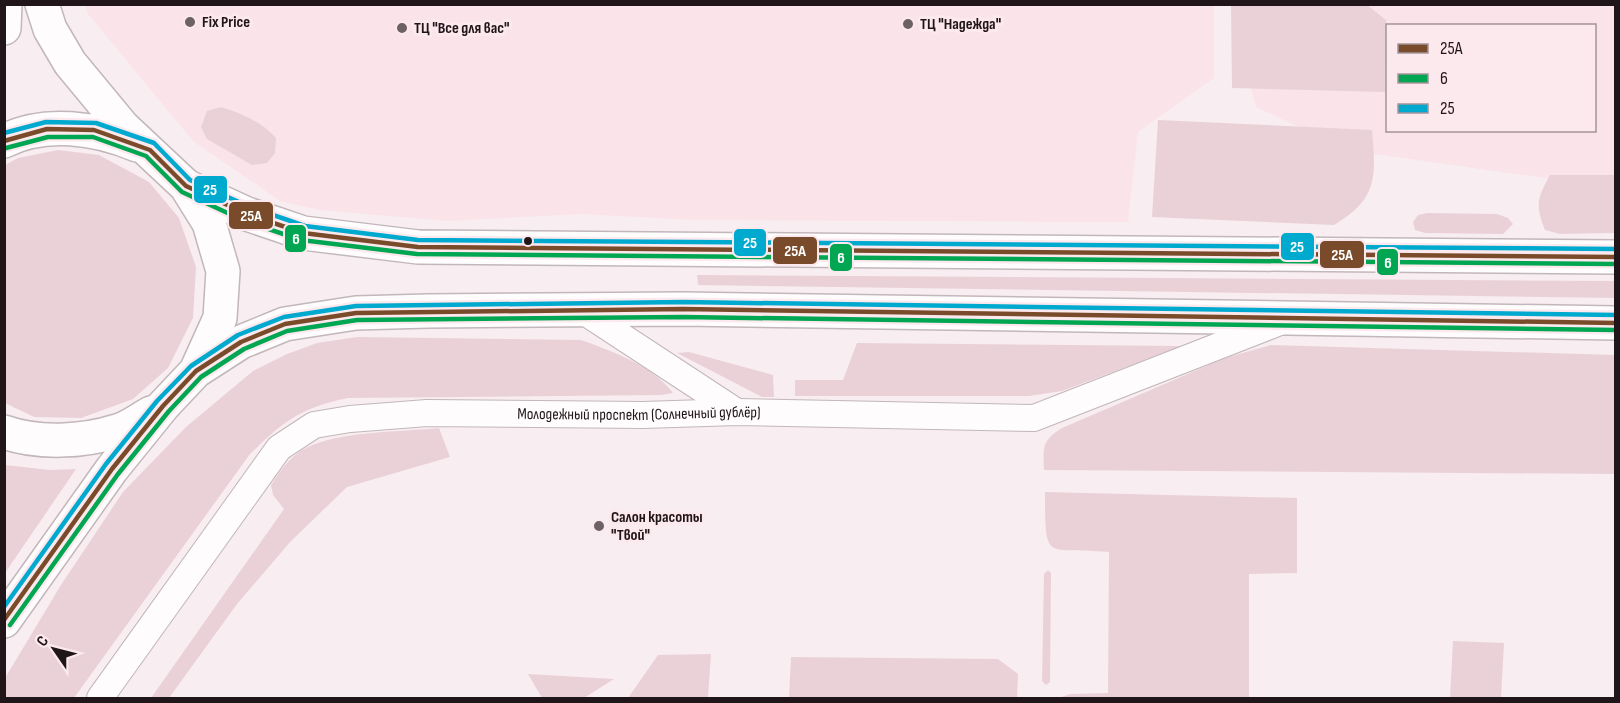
<svg xmlns="http://www.w3.org/2000/svg" width="1620" height="703" font-family="'Sofia Sans Condensed',sans-serif">
<rect width="100%" height="100%" fill="#f8edf0"/>
<path fill="#fae3e9" fill-rule="evenodd" d="M 85,5 L 1214,5 L 1214,78 L 1138,132 L 1128,222 L 694,220 L 582,214 L 446,221 L 320,210 L 280,201 L 193,141 L 88,14 Z
M 1246,5 L 1615,5 L 1615,188 L 1347,150 L 1256,107 L 1245,68 ZM 1388,26 L 1594,26 L 1594,130 L 1388,130 Z"/>
<path fill="#ead1d8" d="M 1231,5 L 1367,5 L 1386,20 L 1385,92 L 1232,88 Z
M 221,107 C 241,113 262,122 276,138 L 275,153 L 267,163 L 252,165 L 207,139 L 201,127 L 207,111 Z
M 1158,120 L 1372,130 C 1376,177 1378,199 1334,225 L 1152,217 Z
M 58,150 L 99,155 L 149,182 L 179,218 L 196,267 L 193,318 L 168,368 L 133,399 L 81,418 L 34,417 L 5,403 L 5,165 L 18,158 Z
M 1550,175 L 1615,175 L 1615,233 L 1560,234 L 1545,230 C 1535,204 1537,199 1550,175 Z
M 1427,213 L 1497,214 L 1508,218 L 1513,224 L 1503,234 L 1425,233 L 1415,230 L 1413,222 L 1418,215 Z
M 697,275 L 1615,281 L 1616,298 L 698,285 Z
M 357,337 L 581,340 C 612,351 653,366 673,393 L 661,395 L 348,398 C 300,408 284,421 250,454 L 74,698 L 5,698 L 5,678 L 61,585 L 123,492 L 186,427 L 253,371 L 287,354 L 317,343 Z
M 857,343 L 1182,346 L 1062,391 L 1029,396 L 795,396 L 795,380 L 843,380 Z
M 1271,345 L 1615,355 L 1615,474 L 1044,470 C 1043,448 1042,440 1062,428 L 1225,358 Z
M 689,352 L 773,375 L 774,397 L 762,397 L 677,353 Z
M 439,428 L 450,457 L 347,487 L 291,541 L 237,604 L 169,698 L 151,698 L 284,509 L 273,495 L 271,485 C 280,471 290,456 306,448 C 338,431 401,432 439,428 Z
M 5,465 L 50,470 L 76,469 L 5,573 Z
M 1045,492 L 1297,498 L 1297,573 L 1249,574 L 1249,698 L 1059,698 L 1070,694 L 1108,693 L 1109,552 C 1046,546 1045,566 1045,492 Z
M 1048,570 L 1051,573 L 1050,682 L 1046,685 L 1042,681 L 1044,574 Z
M 1453,641 L 1504,643 L 1501,698 L 1450,698 Z
M 711,654 L 708,698 L 628,698 L 658,655 Z
M 791,657 L 998,659 L 1018,674 L 1017,698 L 789,698 Z
M 528,674 L 614,679 L 584,698 L 542,698 Z"/>
<g fill="none" stroke-linecap="round" stroke-linejoin="round">
<g stroke="#c2b7ba" stroke-width="28">
<g id="street">
<path d="M 580,309 L 737,412"/>
<path id="s1" d="M 100,698 L 279,448 L 314,425 L 350,419 L 427,413 L 643,415 L 737,412 L 1034,418 L 1280,322"/>
</g>
</g>
<g stroke="#c2b7ba" stroke-width="36">
<path id="secondary" d="M 4,28 L 5,4
M 4,141 C 45,120 97,128 137,145
M 186,186 L 247,214 L 303,233 L 418,247 L 1616,257
M 196,371 L 241,342 L 285,324 L 356,313 L 428,311 L 683,309 L 1616,323
M 4,432 C 38,444 83,442 117,431 C 129,428 140,419 151,413
M 4,621 L 112,469 L 163,406 L 196,371 L 220,318 L 223,271 L 209,223 L 186,186 L 123,127 L 70,63 L 50,29 L 42,4"/>
</g>
<use href="#street" stroke="#fefcfd" stroke-width="26"/>
<use href="#secondary" stroke="#fefcfd" stroke-width="33"/>
<g stroke="#fce9ee" stroke-width="9">
<path id="bus-1" d="M 4,141 L 47,129 L 94,130 L 150,150 L 186,186 L 247,214 L 303,233 L 418,247 L 1616,257
M 4,620 L 112,469 L 163,406 L 196,371 L 241,342 L 285,324 L 356,313 L 683,309 L 1616,323"/>
</g>
<g stroke="#fce9ee" stroke-width="9">
<path id="bus-2" d="M 6,148 L 48,137 L 93,137 L 146,156 L 182,192 L 245,221 L 301,240 L 417,254 L 1616,264
M 10,625 L 118,474 L 169,411 L 201,377 L 244,349 L 287,331 L 357,320 L 683,317 L 1616,330"/>
</g>
<g stroke="#fce9ee" stroke-width="9">
<path id="bus-3" d="M 4,133 L 46,122 L 96,123 L 154,143 L 190,180 L 250,207 L 305,226 L 418,240 L 1616,249
M 4,607 L 106,464 L 157,401 L 191,366 L 238,335 L 284,317 L 356,306 L 683,302 L 1616,315"/>
</g>
<use href="#bus-1" stroke="#7a4b2a" stroke-width="4.5"/>
<use href="#bus-2" stroke="#00a651" stroke-width="4.5"/>
<use href="#bus-3" stroke="#00a9ce" stroke-width="4.5"/>
</g>
<g fill="#6c6164" stroke="#fce9ee" stroke-width="2">
<circle cx="190" cy="22" r="6"/>
<circle cx="908" cy="24" r="6"/>
<circle cx="402" cy="28" r="6"/>
<circle cx="599" cy="526" r="6"/>
</g>
<circle fill="#201519" stroke="#fce9ee" stroke-width="2" cx="528" cy="241" r="5"/>
<g text-anchor="middle" dominant-baseline="central" stroke-width="6" stroke-linejoin="round" paint-order="stroke">
<g font-size="16" font-weight="bold" fill="#201519" stroke="#fce9ee" text-anchor="start">
<text x="202" y="22">Fix Price</text>
<text x="920" y="24">ТЦ "Надежда"</text>
<text x="414" y="28">ТЦ "Все для вас"</text>
<text x="611" y="517">Салон красоты<tspan x="611" dy="18">"Твой"</tspan></text>
</g>
<g font-size="16" fill="#201519" stroke="#fce9ee">
<text stroke="none"><textPath href="#s1" startOffset="675">Молодежный проспект (Солнечный дублёр)</textPath></text>
</g>
</g>
<g stroke="#fce9ee" stroke-width="2">
<rect x="193" y="175" width="35" height="29" rx="6" fill="#00a9ce"/>
<rect x="228" y="201" width="46" height="29" rx="6" fill="#7a4b2a"/>
<rect x="284" y="224" width="23" height="29" rx="6" fill="#00a651"/>
<rect x="733" y="228" width="34" height="29" rx="6" fill="#00a9ce"/>
<rect x="1280" y="232" width="35" height="29" rx="6" fill="#00a9ce"/>
<rect x="772" y="236" width="46" height="29" rx="6" fill="#7a4b2a"/>
<rect x="1319" y="240" width="46" height="29" rx="6" fill="#7a4b2a"/>
<rect x="829" y="243" width="24" height="29" rx="6" fill="#00a651"/>
<rect x="1376" y="248" width="23" height="28" rx="6" fill="#00a651"/>
</g>
<g font-size="16" text-anchor="middle" font-weight="bold" fill="#fff">
<text x="210" y="195">25</text>
<text x="251" y="221">25А</text>
<text x="296" y="244">6</text>
<text x="750" y="248">25</text>
<text x="1297" y="252">25</text>
<text x="795" y="256">25А</text>
<text x="1342" y="260">25А</text>
<text x="841" y="263">6</text>
<text x="1388" y="268">6</text>
</g>
<rect width="1620" height="703" fill="none" stroke="#201519" stroke-width="12"/>
<rect x="1386" y="24" width="210" height="108" fill="#fce9ee" stroke="#a49499" stroke-width="1.5"/>
<rect x="1398" y="44" width="30" height="9" fill="#7a4b2a" stroke="#a49499" stroke-width="1.5"/>
<text x="1440" y="54" font-size="18" fill="#201519">25А</text>
<rect x="1398" y="74" width="30" height="9" fill="#00a651" stroke="#a49499" stroke-width="1.5"/>
<text x="1440" y="84" font-size="18" fill="#201519">6</text>
<rect x="1398" y="104" width="30" height="9" fill="#00a9ce" stroke="#a49499" stroke-width="1.5"/>
<text x="1440" y="114" font-size="18" fill="#201519">25</text>
<g transform="translate(54 649) rotate(305)" stroke="#fce9ee" stroke-width="4.5" paint-order="stroke">
<path d="M0-4.5L10 22L0 15L-10 22Z" fill="#201519"/>
<text y="-9" font-size="16" font-weight="bold" text-anchor="middle" fill="#201519">С</text>
</g>
</svg>
